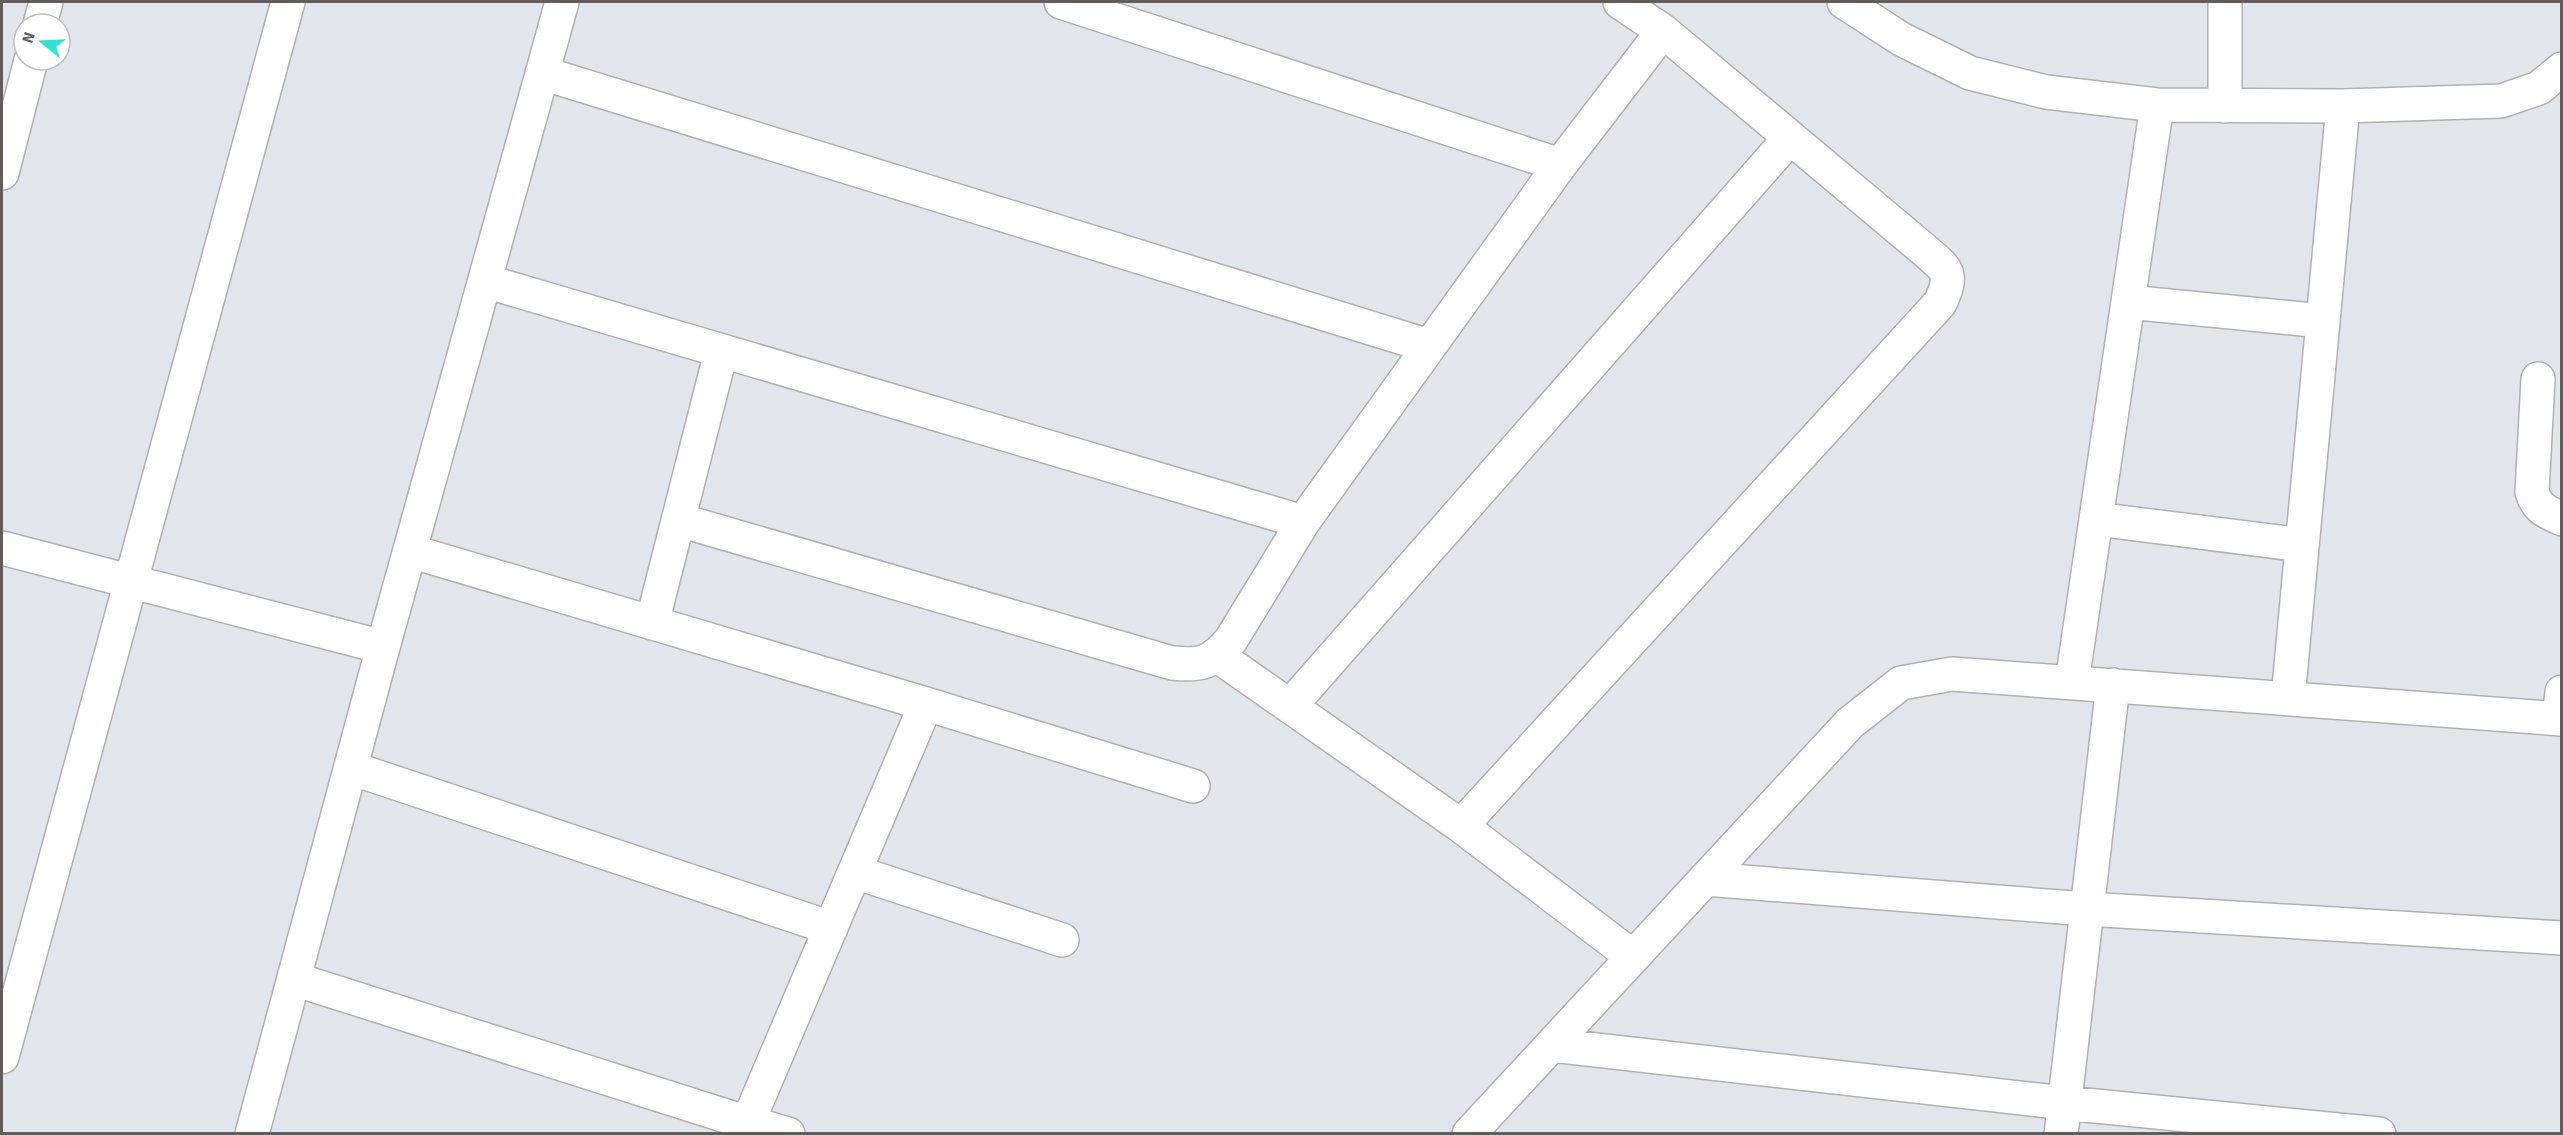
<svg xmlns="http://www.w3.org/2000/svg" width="2563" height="1135" font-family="'Source Sans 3',sans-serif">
<rect width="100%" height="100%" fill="#e1e6ec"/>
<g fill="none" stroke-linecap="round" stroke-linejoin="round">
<g stroke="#b4b0ad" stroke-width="36">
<path id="minor" d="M 1061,2 L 1560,165
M 1844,2 L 1901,39 L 1970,73 L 2046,92 L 2157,105 L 2343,106 L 2501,101 L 2539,88 L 2562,69
M 2225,2 L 2225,106
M 40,24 L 46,2
M 542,73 L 1429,346
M 2,173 L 31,60
M 485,281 L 1303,522
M 2128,302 L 2323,321
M 2538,379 L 2532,492 C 2537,509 2547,512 2562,519
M 2096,519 L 2302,545
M 679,520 L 1172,663 C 1202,666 1211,663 1231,640 L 1303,522 L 1560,165 L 1663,31
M 2,548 L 383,647
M 410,551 L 926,704 L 1193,786
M 652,623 L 721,352
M 1218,656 L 1461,826 L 1633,957
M 2072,682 L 2157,105
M 2288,698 L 2343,106
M 1290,706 L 1789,139
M 2559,719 L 2562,692
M 351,768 L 831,928
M 1461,826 L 1940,303 C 1955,271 1946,269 1922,248 L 1663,31 L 1620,2
M 855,872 L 1062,940
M 1705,879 L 2087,909 L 2562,938
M 294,979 L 726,1116 L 788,1134
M 1552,1045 L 2065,1103 L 2379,1134
M 2,1057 L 288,2
M 748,1122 L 926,704
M 252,1134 L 383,647 L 562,2
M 1469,1134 L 1850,723 L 1901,683 L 1952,674 L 2562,719
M 2061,1134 L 2113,685"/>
</g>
<use href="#minor" stroke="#fff" stroke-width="33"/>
</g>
<rect width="2563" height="1135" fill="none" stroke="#625d5a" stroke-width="6"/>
<g transform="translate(42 42) rotate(288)"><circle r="28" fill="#ffffff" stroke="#c0bebd" stroke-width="1.5"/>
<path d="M0-4.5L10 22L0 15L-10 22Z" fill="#31e2d1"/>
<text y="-9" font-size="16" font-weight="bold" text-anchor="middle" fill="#625d5a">N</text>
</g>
</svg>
